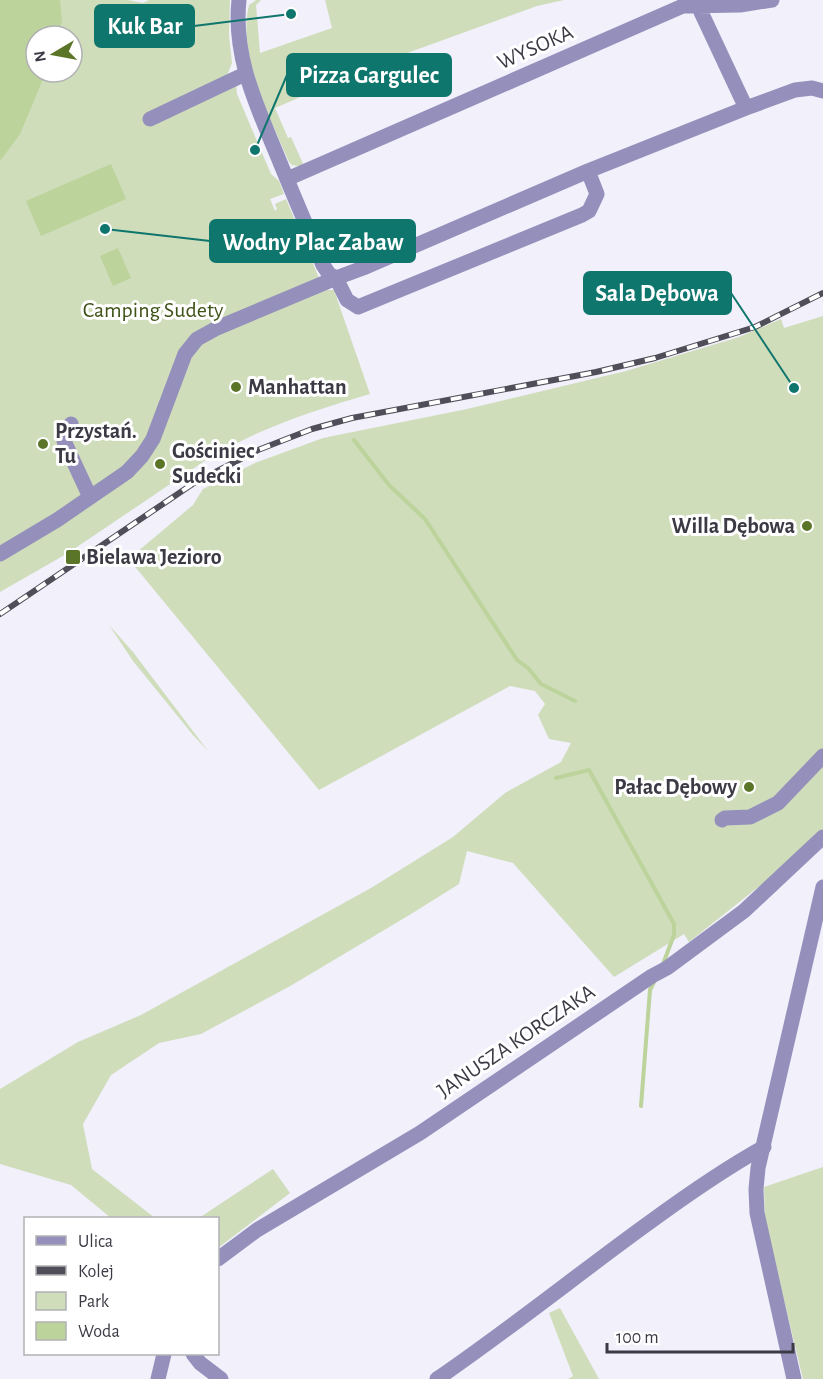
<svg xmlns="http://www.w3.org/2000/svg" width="823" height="1379" font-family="'Alegreya Sans',sans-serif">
<rect width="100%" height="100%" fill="#f1f0fb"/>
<path fill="#cfddbb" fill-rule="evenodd" d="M 21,0 L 128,0 L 143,3 L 149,0 L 230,0 L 229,36 L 232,63 L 228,73 L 232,84 L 236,83 L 237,94 L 271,174 L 279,181 L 284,194 L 270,199 L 275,211 L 277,209 L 275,204 L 286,199 L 324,290 L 334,290 L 370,394 C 313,411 262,427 209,458 L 68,553 L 0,592 L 0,132 L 31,36 L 62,26 L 62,23 ZM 36,36 L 72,36 L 72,72 L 36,72 Z
M 256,0 L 261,0 L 256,5 L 260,53 L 332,28 L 325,0 L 564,0 L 537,6 L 377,64 L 275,108 L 288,138 L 291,137 L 305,168 L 299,170 L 298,166 L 292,165 L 289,162 C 270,117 237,55 249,5 Z
M 823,316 L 823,835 L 783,872 L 757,888 L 689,942 L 684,934 L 614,977 L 513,863 L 467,851 L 459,884 L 411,914 L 292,985 L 201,1034 L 159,1043 L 111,1075 L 83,1124 L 92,1169 L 155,1218 L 111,1218 L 71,1185 L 0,1164 L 0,1089 L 78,1042 L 141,1015 L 371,888 L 453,837 L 505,793 L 561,762 L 571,743 L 549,739 L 538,715 L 545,704 L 535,691 L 510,686 L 319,790 L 127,557 L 137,552 L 193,505 L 203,489 L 255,463 L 323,438 L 467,409 L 626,371 L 739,337 L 781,319 L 784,328 Z
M 109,625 L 133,652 L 208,751 L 193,735 L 133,661 Z
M 823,1167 L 823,1379 L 803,1379 L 765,1221 L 764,1187 Z
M 273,1169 L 290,1193 L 218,1248 L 218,1218 L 199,1218 Z
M 560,1308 L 599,1379 L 568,1379 L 573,1376 L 549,1313 Z"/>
<path fill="#bcd39b" d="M 0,0 L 60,0 L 62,23 L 59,36 L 36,36 L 36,72 L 46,72 L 20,134 L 0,161 Z
M 111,164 L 126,199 L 41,236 L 26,201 Z
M 118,248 L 131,278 L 113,286 L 100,256 Z"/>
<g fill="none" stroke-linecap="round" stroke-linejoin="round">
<path stroke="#bcd39b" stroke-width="4" d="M 354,440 L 389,485 L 425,519 L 517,660 L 528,668 L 541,684 L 575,701
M 556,778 L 589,770 L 674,924 L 674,935 L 663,964
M 641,1106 L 650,990 L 654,982"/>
<path stroke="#9490bb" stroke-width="15" d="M 239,0 C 233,56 256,104 277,155 C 292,192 308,229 323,265 L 329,274 L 336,278
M 699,0 L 701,12 L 746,108
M 150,119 L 245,74
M 287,179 L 683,6 L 740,5 L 772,0
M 336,278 L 347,300 L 358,307 L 582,215 L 589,211 L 597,194 L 588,171
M 71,424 L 64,432 L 64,441 L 90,497
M 0,554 L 57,520 L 127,472 L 142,456 L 153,439 L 185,354 L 197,339 L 217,328 L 336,278 L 363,268 L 588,171 L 746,108 L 795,90 L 812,88 L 823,91
M 722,820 L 725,818 L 750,817 L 778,803 L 823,756
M 218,1259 L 257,1230 L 420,1133 L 652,976 L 667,968 L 744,911 L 823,837
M 193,1354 L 200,1363 L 221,1379
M 158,1379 L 164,1354
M 437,1379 C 510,1329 578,1274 650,1222 C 687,1195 724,1169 764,1147
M 794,1379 L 757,1213 L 756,1189 L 758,1168 L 823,887"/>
<g stroke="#504f59" stroke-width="6">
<path id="rail" d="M 0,614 L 194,483 L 258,450 L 312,429 L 352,418 L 596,372 L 655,358 L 755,327 L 823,293"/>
</g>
<use href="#rail" stroke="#fff" stroke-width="4" stroke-dasharray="11" stroke-linecap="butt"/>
</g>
<g fill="#5b7528" stroke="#fff" stroke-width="2">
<circle cx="236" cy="387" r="6"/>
<circle cx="43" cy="444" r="6"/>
<circle cx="160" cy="464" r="6"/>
<circle cx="807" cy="526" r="6"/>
<rect x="65" y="549" width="16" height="16" rx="3"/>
<circle cx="749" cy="787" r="6"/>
</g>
<g text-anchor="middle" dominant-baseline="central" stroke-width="6" stroke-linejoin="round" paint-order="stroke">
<g font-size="22" fill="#3c3b45" stroke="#fff">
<text transform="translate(535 47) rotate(-24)">WYSOKA</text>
<text transform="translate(516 1041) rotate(-34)">JANUSZA KORCZAKA</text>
</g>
<g font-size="22" fill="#3e5216" stroke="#fff">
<text x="153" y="310">Camping Sudety</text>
</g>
<g font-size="22" font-weight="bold" fill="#3c3b45" stroke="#fff" text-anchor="start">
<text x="248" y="387">Manhattan</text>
<text x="55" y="431">Przystań.<tspan x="55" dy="25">Tu</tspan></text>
<text x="172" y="451">Gościniec<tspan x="172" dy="25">Sudecki</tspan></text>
<text x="795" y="526" text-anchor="end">Willa Dębowa</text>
<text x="86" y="557">Bielawa Jezioro</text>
<text x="737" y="787" text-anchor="end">Pałac Dębowy</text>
</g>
</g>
<path fill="none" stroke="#0f766e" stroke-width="2" d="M291 14L194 26M255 150L287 75M105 229L210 241M794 388L731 293"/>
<g fill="#0f766e" stroke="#fff" stroke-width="2">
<circle cx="291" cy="14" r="6"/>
<circle cx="255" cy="150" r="6"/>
<circle cx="105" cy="229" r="6"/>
<circle cx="794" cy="388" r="6"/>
</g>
<g fill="#0f766e" stroke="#0f766e" stroke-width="2">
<rect x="95" y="5" width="99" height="42" rx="6"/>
<rect x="287" y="54" width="164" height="42" rx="6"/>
<rect x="210" y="220" width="205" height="42" rx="6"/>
<rect x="584" y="272" width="147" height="42" rx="6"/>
</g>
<g font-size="24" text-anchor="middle" font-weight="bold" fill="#fff">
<text x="145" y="34">Kuk Bar</text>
<text x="369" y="83">Pizza Gargulec</text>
<text x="313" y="250">Wodny Plac Zabaw</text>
<text x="657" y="301">Sala Dębowa</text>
</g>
<rect x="24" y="1217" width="195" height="138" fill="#ffffff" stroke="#b1b1b5" stroke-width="1.5"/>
<rect x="36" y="1236" width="30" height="9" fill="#9490bb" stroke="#b1b1b5" stroke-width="1.5"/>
<text x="78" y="1247" font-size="18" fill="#3c3b45">Ulica</text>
<rect x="36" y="1266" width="30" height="9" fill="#504f59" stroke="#b1b1b5" stroke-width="1.5"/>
<text x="78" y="1277" font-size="18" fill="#3c3b45">Kolej</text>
<rect x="36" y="1292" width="30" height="18" fill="#cfddbb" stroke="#b1b1b5" stroke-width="1.5"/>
<text x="78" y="1307" font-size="18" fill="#3c3b45">Park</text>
<rect x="36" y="1322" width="30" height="18" fill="#bcd39b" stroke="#b1b1b5" stroke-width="1.5"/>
<text x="78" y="1337" font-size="18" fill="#3c3b45">Woda</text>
<g transform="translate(54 54) rotate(260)"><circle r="28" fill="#ffffff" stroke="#b1b1b5" stroke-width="1.5"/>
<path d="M0-4.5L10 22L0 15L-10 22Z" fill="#5b7528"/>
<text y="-9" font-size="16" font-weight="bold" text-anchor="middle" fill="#3c3b45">N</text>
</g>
<path d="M607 1343v9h186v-9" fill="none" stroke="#3c3b45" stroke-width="3"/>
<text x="616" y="1343" font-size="18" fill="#3c3b45" stroke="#ffffff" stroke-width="4.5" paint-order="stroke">100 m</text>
</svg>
